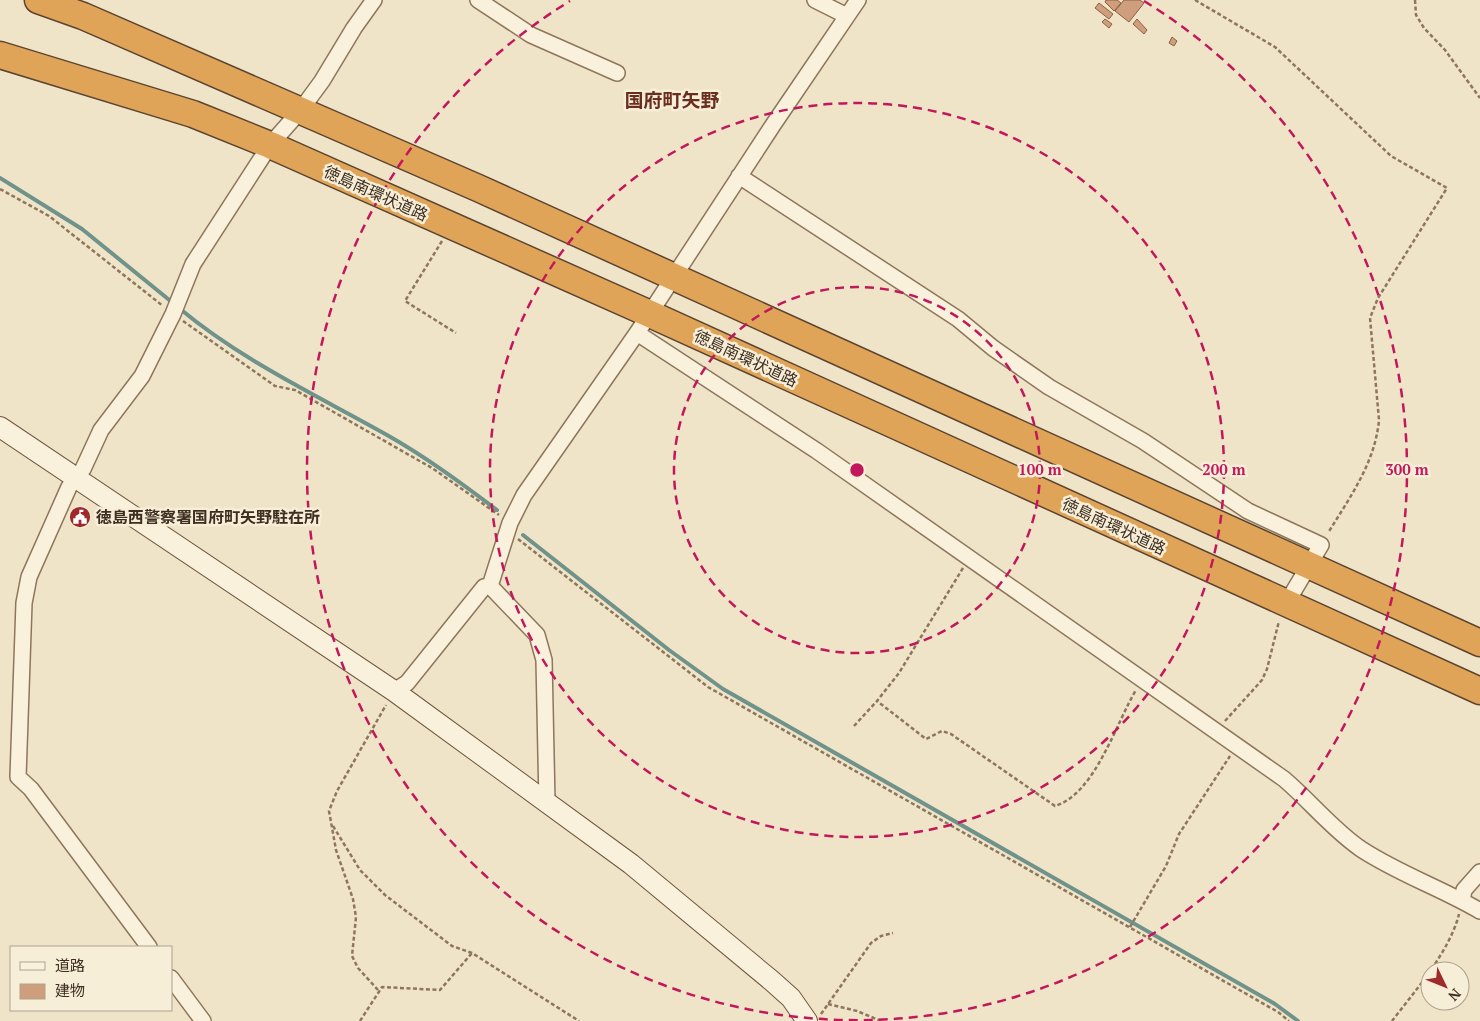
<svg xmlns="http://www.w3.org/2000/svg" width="1480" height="1021" font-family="'PT Serif','Noto Sans JP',serif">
<rect width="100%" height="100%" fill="#f0e4c8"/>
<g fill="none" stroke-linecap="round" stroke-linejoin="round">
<path stroke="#6f938a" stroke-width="4" d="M 0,178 L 82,229 L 173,303
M 179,308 C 241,360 316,395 387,435 C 426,457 461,483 497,510
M 523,535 L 669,650 L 723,689 L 1275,1004 L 1298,1021"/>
</g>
<path fill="#cf9f7d" stroke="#8d5f41" d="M 1106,0 L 1117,0 L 1121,3 L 1114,11 L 1105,2 Z
M 1124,0 L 1140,0 L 1144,3 L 1129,22 L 1115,11 Z
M 1099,3 L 1113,14 L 1109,19 L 1095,8 Z
M 1105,19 L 1112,24 L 1109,28 L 1102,22 Z
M 1137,19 L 1147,30 L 1144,34 L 1133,24 Z
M 1172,37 L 1177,41 L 1174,46 L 1169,43 Z"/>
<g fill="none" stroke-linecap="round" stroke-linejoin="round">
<g stroke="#8d765c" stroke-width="18">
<path id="street" d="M 478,0 L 531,35 L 617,73
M 815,0 L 847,16
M 739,176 L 958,319 L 993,348 L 1049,387 L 1143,441 L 1248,511 L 1321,545 L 1286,604
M 637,333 L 817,451 L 1284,779 C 1311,802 1332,829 1361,849 C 1399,874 1441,888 1480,911
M 394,691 L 407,683 L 484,587 L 490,586
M 547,803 L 544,660 L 537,635 L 490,586 L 510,523 L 524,495 L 637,333 L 773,125 L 858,0
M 1462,901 L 1464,890 L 1480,872
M 149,947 L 31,789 L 18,777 L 24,603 L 29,577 L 69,487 L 83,469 L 101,430 L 142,376 L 173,314 L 193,264 L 270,145 L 300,111 L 322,81 L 354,28 L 374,0
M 171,978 L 203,1021"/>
</g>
<g stroke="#6f573f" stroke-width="22">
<path id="secondary" d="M 0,427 L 394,691 L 631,864 L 772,981 L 791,998 L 807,1021"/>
</g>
<g stroke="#5b4430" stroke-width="29">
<path id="highway" d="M 38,0 L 83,16 L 478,188 L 1480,643
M 0,55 L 193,114 L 270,145 L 650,314 L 1480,691"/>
</g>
<path stroke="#8d765c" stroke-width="2.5" stroke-dasharray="4 2.5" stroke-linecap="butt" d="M 1195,0 L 1275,47 L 1391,156 L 1447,188 L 1378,298 L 1370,318 L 1379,420 C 1375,463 1350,497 1328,533
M 1415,0 L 1416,15 L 1424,28 L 1445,50 L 1480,98
M 0,189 L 49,216 L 163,306
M 442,241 L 405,301 L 456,333
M 183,321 L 275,386 L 295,390 L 432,468 L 499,515
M 518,539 L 708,687 L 1278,1012 L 1289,1021
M 963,568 L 899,673 L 877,701 L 926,739 L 942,731 L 951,734 L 1055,806 C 1095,794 1116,723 1136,690
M 1225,721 L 1262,680 L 1267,669 L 1279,621
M 854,726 L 877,701
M 333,826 L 360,870 L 385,895 L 452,946 L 472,953 L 579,1021
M 1130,927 L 1166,866 L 1179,834 L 1230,756
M 378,990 L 358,968 L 352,956 L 356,917 L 353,899 L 336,850 L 329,811 L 337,791 L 386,705
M 828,1004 L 857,1011 L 881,1021
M 821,1014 L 871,943 L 881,936 L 893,933
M 360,1021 L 382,987 L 440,990 L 472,953
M 1392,1021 C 1415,991 1450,951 1459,914"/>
<use href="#street" stroke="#faf1dc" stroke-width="15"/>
<use href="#secondary" stroke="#faf1dc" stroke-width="20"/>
<use href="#highway" stroke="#e0a458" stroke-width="26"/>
</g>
<g fill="none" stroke="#c2185b" stroke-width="2.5" stroke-dasharray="9 6">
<circle cx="857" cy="470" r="183"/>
<circle cx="857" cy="470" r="367"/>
<path d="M1144 1A550 550 0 1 1 570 1"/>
</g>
<defs>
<g id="civic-disc" transform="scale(1.125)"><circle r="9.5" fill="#9e2a2b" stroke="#f7eed8"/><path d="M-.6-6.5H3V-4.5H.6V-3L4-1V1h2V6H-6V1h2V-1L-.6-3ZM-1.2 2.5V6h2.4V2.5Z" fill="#fff"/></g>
</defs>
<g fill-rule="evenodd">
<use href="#civic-disc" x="80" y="517"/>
</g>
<g text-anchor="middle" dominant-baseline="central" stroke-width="5" stroke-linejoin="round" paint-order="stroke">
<g font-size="16" fill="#3d2e20" stroke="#f7eed8">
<text transform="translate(376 193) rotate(24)">徳島南環状道路</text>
<text transform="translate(746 358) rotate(25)">徳島南環状道路</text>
<text transform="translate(1114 526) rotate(25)">徳島南環状道路</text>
</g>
<g font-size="16" font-weight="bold" fill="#3d2e20" stroke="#f7eed8" text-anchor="start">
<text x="96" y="517">徳島西警察署国府町矢野駐在所</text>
</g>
<g font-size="19" font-weight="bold" fill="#6b2e1e" stroke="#f7eed8">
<text x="672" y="99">国府町矢野</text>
</g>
</g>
<circle cx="857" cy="470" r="8" fill="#c2185b" stroke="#f7eed8" stroke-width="2.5"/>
<g font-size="15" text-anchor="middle" font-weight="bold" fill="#c2185b" stroke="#f7eed8" stroke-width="5" stroke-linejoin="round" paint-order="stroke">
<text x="1040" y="475">100 m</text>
<text x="1224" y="475">200 m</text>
<text x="1407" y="475">300 m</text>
</g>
<rect x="10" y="946" width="162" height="65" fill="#f7eed8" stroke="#ada18e"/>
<rect x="20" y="962" width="25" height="8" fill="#faf1dc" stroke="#ada18e"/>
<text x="55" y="971" font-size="15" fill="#3d2e20">道路</text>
<rect x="20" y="984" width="25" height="15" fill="#cf9f7d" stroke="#ada18e"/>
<text x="55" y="996" font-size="15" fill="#3d2e20">建物</text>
<g transform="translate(1445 986) rotate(133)"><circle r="24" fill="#f7eed8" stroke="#ada18e"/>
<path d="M0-4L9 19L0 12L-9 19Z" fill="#9e2a2b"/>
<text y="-8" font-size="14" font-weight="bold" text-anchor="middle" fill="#3d2e20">N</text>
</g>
</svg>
